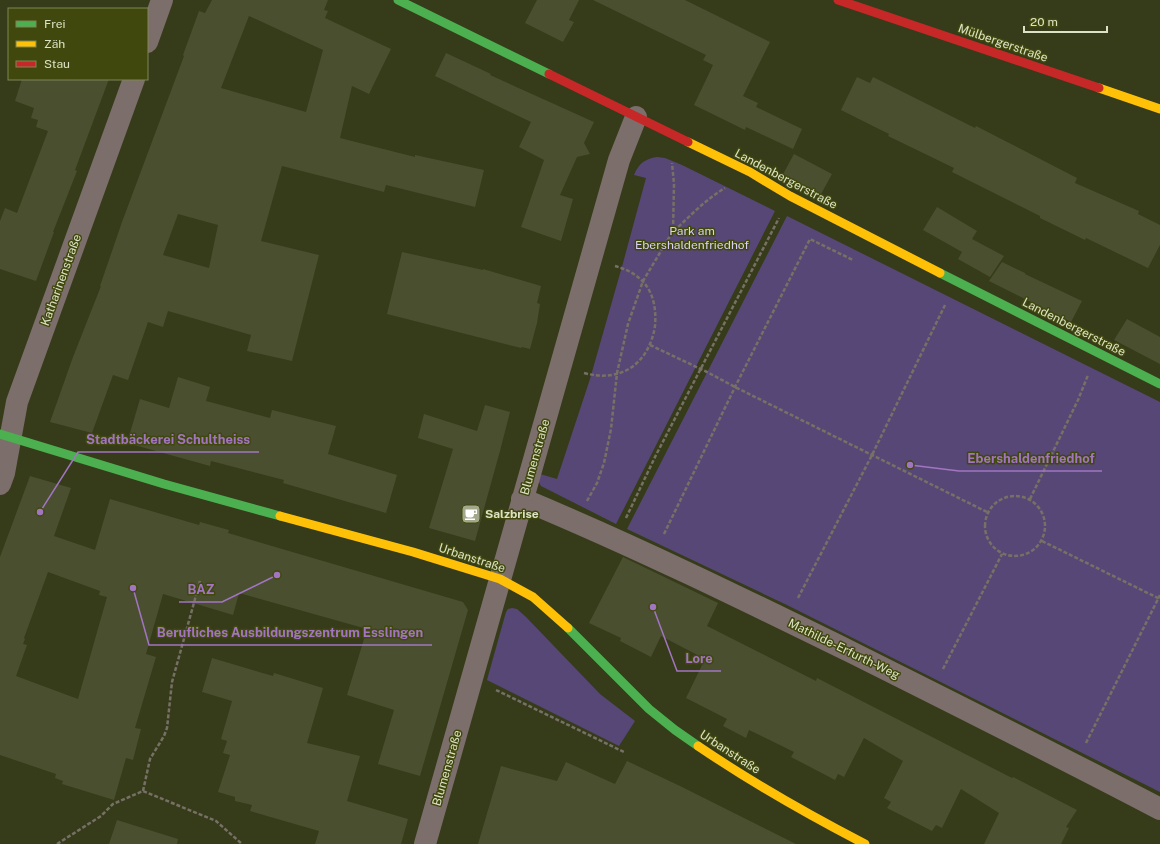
<svg xmlns="http://www.w3.org/2000/svg" width="1160" height="844" font-family="'Public Sans',sans-serif">
<rect width="100%" height="100%" fill="#363b1a"/>
<path fill="#574777" d="M 657,157 L 665,158 L 682,165 L 775,211 L 616,524 L 541,486 L 538,480 L 540,474 L 557,479 L 590,379 L 623,263 L 646,178 L 634,175 C 639,163 645,159 657,157 Z
M 787,216 L 1160,402 L 1160,792 L 787,605 L 627,529 Z
M 512,608 L 517,609 L 526,617 L 600,694 L 635,721 L 619,746 L 487,680 L 506,612 L 508,609 Z"/>
<path fill="#4a4f30" fill-rule="evenodd" d="M 212,0 L 328,0 L 324,10 L 328,11 L 325,18 L 391,49 L 369,94 L 352,86 L 340,138 L 415,157 L 415,155 L 484,170 L 475,207 L 386,185 L 384,192 L 282,166 L 261,241 L 319,255 L 292,361 L 247,351 L 251,335 L 168,311 L 163,327 L 148,322 L 128,380 L 113,375 L 92,433 L 50,422 L 73,357 L 101,286 L 100,286 L 122,222 L 184,56 L 183,55 L 199,11 L 205,13 ZM 249,16 L 323,50 L 306,112 L 221,88 ZM 178,214 L 218,225 L 209,268 L 163,255 Z
M 537,0 L 579,0 L 569,20 L 574,22 L 563,42 L 525,23 Z
M 593,0 L 685,0 L 770,42 L 743,96 L 758,103 L 756,107 L 802,129 L 793,149 L 746,127 L 745,130 L 694,105 L 713,65 L 703,60 L 706,55 Z
M 446,53 L 491,74 L 490,75 L 594,122 L 584,143 L 590,154 L 577,157 L 560,195 L 573,199 L 561,241 L 521,227 L 544,160 L 519,147 L 531,122 L 435,76 Z
M 857,77 L 870,83 L 873,77 L 975,128 L 976,126 L 1077,178 L 1075,183 L 1139,211 L 1138,214 L 1160,225 L 1160,245 L 1148,268 L 1086,238 L 1085,240 L 1040,218 L 1040,216 L 952,172 L 954,168 L 888,136 L 889,134 L 841,110 Z
M 22,79 L 109,79 L 75,170 L 77,171 L 53,232 L 54,232 L 36,281 L 0,269 L 0,221 L 5,208 L 17,213 L 48,131 L 36,127 L 38,120 L 31,118 L 34,108 L 15,101 Z
M 794,154 L 832,174 L 820,196 L 782,176 Z
M 937,207 L 977,231 L 972,239 L 1004,256 L 990,277 L 958,259 L 962,252 L 923,230 Z
M 402,252 L 483,270 L 483,269 L 541,286 L 537,303 L 540,304 L 537,323 L 530,349 L 522,347 L 521,348 L 387,314 Z
M 1002,262 L 1025,273 L 1025,274 L 1082,301 L 1071,322 L 989,281 Z
M 1127,319 L 1160,337 L 1160,364 L 1114,340 Z
M 178,377 L 210,387 L 206,401 L 270,418 L 272,410 L 336,426 L 328,454 L 397,475 L 386,513 L 283,483 L 284,480 L 211,461 L 210,466 L 127,443 L 140,399 L 169,408 Z
M 485,405 L 510,412 L 500,451 L 475,541 L 429,528 L 453,449 L 418,438 L 424,414 L 477,431 Z
M 30,476 L 71,488 L 54,536 L 95,550 L 110,499 L 199,525 L 200,522 L 229,530 L 228,533 L 463,602 L 468,610 L 420,776 L 378,764 L 394,710 L 347,695 L 367,629 L 239,593 L 233,615 L 163,594 L 146,654 L 156,657 L 135,728 L 141,729 L 133,760 L 126,758 L 114,800 L 62,784 L 63,781 L 55,778 L 56,774 L 0,755 L 0,557 ZM 48,572 L 100,591 L 99,595 L 107,597 L 78,699 L 16,676 L 27,645 L 23,644 L 25,639 L 24,638 Z
M 623,557 L 718,603 L 707,626 L 816,681 L 817,678 L 1012,778 L 1013,777 L 1077,810 L 1066,827 L 1069,828 L 1061,844 L 984,844 L 999,813 L 961,789 L 942,828 L 936,825 L 932,831 L 887,808 L 891,802 L 884,798 L 903,761 L 864,738 L 844,777 L 838,774 L 835,780 L 791,757 L 794,752 L 749,730 L 746,738 L 723,726 L 727,719 L 686,698 L 705,659 L 661,636 L 651,657 L 620,641 L 621,638 L 589,623 Z
M 212,658 L 273,676 L 274,673 L 323,688 L 307,743 L 360,756 L 347,801 L 408,819 L 401,844 L 315,844 L 319,831 L 250,811 L 252,805 L 235,801 L 235,797 L 218,792 L 230,755 L 223,753 L 227,741 L 221,739 L 232,701 L 202,692 Z
M 627,761 L 680,786 L 796,844 L 478,844 L 501,766 L 557,781 L 566,762 L 615,784 Z
M 117,820 L 178,839 L 177,844 L 109,844 Z"/>
<g fill="none" stroke-linecap="round" stroke-linejoin="round">
<path stroke="#777065" stroke-width="2.5" stroke-dasharray="4 2" stroke-linecap="butt" d="M 674,231 C 690,216 705,200 725,188
M 650,345 L 707,372 L 735,387 L 987,512
M 584,373 C 621,383 649,364 655,326 C 656,314 655,301 649,290 C 642,277 629,270 615,266
M985 526a30 30 0 1 1 60 0a30 30 0 1 1-60 0Z
M 1030,499 L 1078,400 L 1088,375
M 587,501 L 597,483 L 604,463 L 611,429 L 617,373 L 628,324 L 643,281 L 673,231 L 674,184 L 672,163
M 626,518 L 656,455 L 779,218
M 664,534 L 735,387 L 810,239 L 853,260
M 1042,541 L 1160,599
M 798,598 L 872,455 L 945,305
M 943,669 L 1002,554
M 496,690 L 624,752
M 1086,743 L 1160,595
M 143,791 L 150,759 L 164,736 L 167,728 L 172,682 L 200,581
M 57,844 L 101,816 L 113,804 L 143,791 L 216,821 L 242,844"/>
<path stroke="#7c6e6a" stroke-width="22" d="M 147,42 L 162,0
M 0,484 L 4,473 L 17,402 L 134,79
M 522,499 C 635,546 745,600 855,654 C 957,705 1059,756 1160,809
M 425,844 L 619,160 L 636,117"/>
<path stroke="#4caf50" stroke-width="9" d="M 398,0 L 549,74
M 940,273 L 1160,384
M 0,434 L 164,484 L 280,516
M 568,628 L 649,709 L 675,730 L 698,746"/>
<path stroke="#ffc107" stroke-width="9" d="M 1099,88 L 1160,109
M 688,142 L 750,172 L 790,196 L 940,273
M 280,516 L 413,552 L 500,579 L 533,597 L 568,628
M 698,746 C 751,782 807,814 865,844"/>
<path stroke="#c62828" stroke-width="9" d="M 838,0 L 1099,88
M 549,74 L 688,142"/>
</g>
<defs>
<g id="cafe-square" transform="scale(1)"><rect x="-9" y="-9" width="18" height="18" rx="4" fill="#a2a889" stroke="#40480d"/><path d="M-5.5-4.5H6V0H3Q3 3.5 0 3.5H-2.5Q-5.5 3.5-5.5 0ZM3-3.2v2h1.7v-2ZM-6 4.5H4V6H-6Z" fill="#fff"/></g>
</defs>
<g fill-rule="evenodd">
<use href="#cafe-square" x="471" y="514"/>
</g>
<g text-anchor="middle" dominant-baseline="central" stroke-width="3" stroke-linejoin="round" paint-order="stroke">
<g font-size="12" fill="#dce2c5" stroke="#40480d">
<text transform="translate(1003 43) rotate(19)">Mülbergerstraße</text>
<text transform="translate(786 179) rotate(28)">Landenbergerstraße</text>
<text transform="translate(61 280) rotate(-70)">Katharinenstraße</text>
<text transform="translate(1074 327) rotate(27)">Landenbergerstraße</text>
<text transform="translate(535 457) rotate(-74)">Blumenstraße</text>
<text transform="translate(472 558) rotate(18)">Urbanstraße</text>
<text transform="translate(844 649) rotate(26)">Mathilde-Erfurth-Weg</text>
<text transform="translate(730 752) rotate(33)">Urbanstraße</text>
<text transform="translate(447 768) rotate(-74)">Blumenstraße</text>
</g>
<g font-size="12" fill="#dad0f7" stroke="#40480d">
<text x="692" y="231">Park am<tspan x="692" dy="14">Ebershaldenfriedhof</tspan></text>
</g>
<g font-size="12" font-weight="bold" fill="#dce2c5" stroke="#40480d" text-anchor="start">
<text x="485" y="514">Salzbrise</text>
</g>
</g>
<path fill="none" stroke="#a275c1" stroke-width="1.5" d="M40 512L78 452H259M910 465L959 471H1102M277 575L222 602H179M133 588L149 645H432M653 607L677 671H721"/>
<g fill="#a275c1" stroke="#40480d" stroke-width="1.5">
<circle cx="40" cy="512" r="4"/>
<circle cx="910" cy="465" r="4"/>
<circle cx="277" cy="575" r="4"/>
<circle cx="133" cy="588" r="4"/>
<circle cx="653" cy="607" r="4"/>
</g>
<g font-size="13" text-anchor="middle" font-weight="bold" fill="#a275c1" stroke="#40480d" stroke-width="3" stroke-linejoin="round" paint-order="stroke">
<text x="168" y="444">Stadtbäckerei Schultheiss</text>
<text x="1031" y="463">Ebershaldenfriedhof</text>
<text x="201" y="594">BAZ</text>
<text x="290" y="637">Berufliches Ausbildungszentrum Esslingen</text>
<text x="699" y="663">Lore</text>
</g>
<rect x="8" y="8" width="140" height="72" fill="#40480d" stroke="#7e8657"/>
<rect x="16" y="21" width="20" height="6" fill="#4caf50" stroke="#7e8657"/>
<text x="44" y="28" font-size="12" fill="#dce2c5">Frei</text>
<rect x="16" y="41" width="20" height="6" fill="#ffc107" stroke="#7e8657"/>
<text x="44" y="48" font-size="12" fill="#dce2c5">Zäh</text>
<rect x="16" y="61" width="20" height="6" fill="#c62828" stroke="#7e8657"/>
<text x="44" y="68" font-size="12" fill="#dce2c5">Stau</text>
<path d="M1024 26v6h83v-6" fill="none" stroke="#dce2c5" stroke-width="2"/>
<text x="1030" y="26" font-size="12" fill="#dce2c5" stroke="#40480d" stroke-width="3" paint-order="stroke">20 m</text>
</svg>
